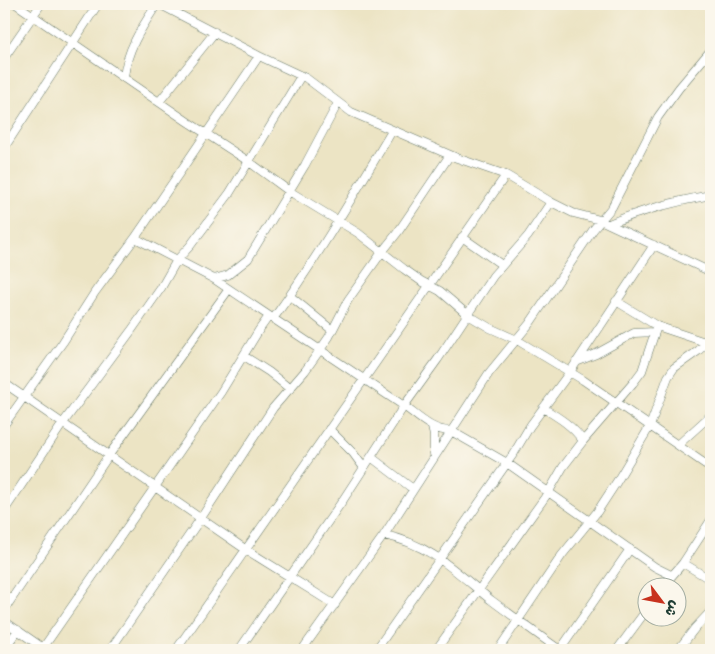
<svg xmlns="http://www.w3.org/2000/svg" width="715" height="654" font-family="Pangolin,'Playpen Sans Arabic',sans-serif">
<rect width="100%" height="100%" fill="#fbf7ec"/>
<filter id="ink" filterUnits="userSpaceOnUse"><feTurbulence type="fractalNoise" baseFrequency=".02" numOctaves="2"/><feDisplacementMap in="SourceGraphic" scale="10" xChannelSelector="R" yChannelSelector="G"/><feConvolveMatrix kernelMatrix="1 2 1 2 8 2 1 2 1" color-interpolation-filters="sRGB"/></filter>
<filter id="wash" filterUnits="userSpaceOnUse"><feTurbulence type="fractalNoise" baseFrequency=".0096" numOctaves="4" result="noise"/><feDisplacementMap in="SourceGraphic" scale="20" xChannelSelector="R" yChannelSelector="G"/><feGaussianBlur stdDeviation="1.12" result="paint"/><feColorMatrix in="noise" values="0 0 0 0 0 0 0 0 0 0 0 0 0 0 0 0 0 1.4 0 .05"/><feComposite in="paint" operator="in"/></filter>
<g filter="url(#wash)">
<rect width="100%" height="100%" fill="#ece4c4"/>
</g>
<g filter="url(#ink)">
<g fill="none" stroke-linecap="round" stroke-linejoin="round">
<g stroke="#677766" stroke-width="9">
<path id="minor" d="M 16,4 L 188,122 L 248,161 L 289,191 L 358,233 L 404,269 L 421,281 L 440,291 L 468,315 L 490,328 L 517,340 L 583,380 L 711,468
M 159,4 L 259,56 L 306,78 L 351,112 L 457,158 L 506,175 L 551,202 L 573,213 L 600,220 L 711,272
M 4,58 L 41,4
M 124,77 C 127,49 142,27 157,4
M 159,102 L 215,32
M 4,148 L 98,4
M 609,224 C 642,210 676,201 711,195
M 462,237 L 502,265
M 135,238 L 214,279 L 404,406 C 419,417 432,431 451,431 L 507,463 L 655,567 L 671,575
M 214,279 L 228,275 L 248,259 L 305,165 L 338,103
M 290,296 L 332,330
M 616,301 L 657,326 L 708,343
M 273,319 C 317,259 354,194 392,131
M 244,356 L 269,372 L 290,389
M 576,362 L 596,354 L 634,333 L 655,332
M 4,383 L 245,549 L 335,605
M 543,408 C 558,417 573,426 583,441
M 4,425 L 63,342 L 95,292 L 135,238 L 259,56
M 432,427 L 434,436 L 434,454
M 329,429 L 353,453 L 364,468
M 679,444 L 711,415
M 371,457 L 413,489
M 4,511 L 63,423 L 131,331 L 161,288 L 177,260 L 190,246 L 229,194 L 301,76
M 384,535 C 430,544 456,572 491,600 C 514,617 537,634 560,650
M 683,563 L 711,580
M 663,586 L 683,563 L 711,520
M 4,610 L 109,455 L 229,289
M 4,621 L 46,650
M 43,648 L 221,392 L 259,330 L 269,316
M 4,649 L 18,630
M 110,650 L 201,518 L 273,408 L 305,371 L 320,350 L 329,337 L 348,300 L 382,252 L 398,232 L 450,155
M 176,650 L 506,175
M 239,650 L 343,500 L 404,406 L 438,359 L 493,276 L 528,236 L 551,202
M 302,650 L 384,535 L 489,373 L 530,323 L 593,230 L 612,207 L 658,117 L 679,88 L 711,50
M 376,650 L 514,453 L 530,426 L 570,372 L 654,245
M 436,650 L 548,493 L 563,467 L 583,441 L 633,383 L 642,371 L 657,326
M 498,650 L 562,555 L 597,512 L 616,483 L 650,426 L 668,377 L 674,368 L 698,351 L 711,339
M 560,650 L 630,549
M 617,650 L 648,608
M 678,650 L 695,628 L 711,611"/>
</g>
<use href="#minor" stroke="#fff" stroke-width="8"/>
</g>
</g>
<rect width="715" height="654" fill="none" stroke="#fbf7ec" stroke-width="20"/>
<g transform="translate(662 602) rotate(122)"><circle r="24" fill="#fbf7ec" stroke="#a3ada2"/>
<path d="M0-4L9 19L0 12L-9 19Z" fill="#c8321e"/>
<text y="-8" font-size="14" font-weight="bold" text-anchor="middle" fill="#1f3d34">ش</text>
</g>
</svg>
